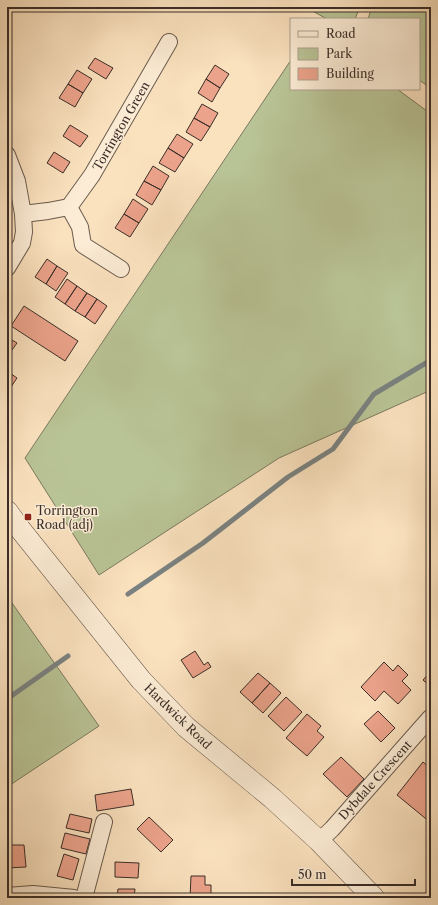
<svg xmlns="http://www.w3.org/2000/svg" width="438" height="905" font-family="'Libre Caslon Text',serif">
<rect width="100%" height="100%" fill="#fbe2bf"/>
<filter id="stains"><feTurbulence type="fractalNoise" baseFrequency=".005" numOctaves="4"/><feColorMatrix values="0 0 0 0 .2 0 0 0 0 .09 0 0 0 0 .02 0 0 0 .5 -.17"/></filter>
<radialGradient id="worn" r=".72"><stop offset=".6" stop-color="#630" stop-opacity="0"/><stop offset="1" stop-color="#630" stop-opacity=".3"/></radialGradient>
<path fill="#b9c496" stroke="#7a795f" d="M 308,7 L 360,7 L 355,19 L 327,19 L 307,8 Z
M 372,7 L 431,7 L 431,88 L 419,80 L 419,19 L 368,19 Z
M 291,60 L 291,89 L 397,89 L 431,114 L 431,390 L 279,458 L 99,575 L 25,458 Z
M 7,596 L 99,726 L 7,787 Z"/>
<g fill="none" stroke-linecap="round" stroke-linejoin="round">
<path stroke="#7a8281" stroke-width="5" d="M 128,594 L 203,543 L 288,477 L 333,449 L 374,394 L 431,360
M 7,699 L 68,656"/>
</g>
<path fill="#eca38b" stroke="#3a2e28" d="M 95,58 L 113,68 L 106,79 L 88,68 Z
M 215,65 L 229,74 L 220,88 L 206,79 Z
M 77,70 L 92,79 L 83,93 L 68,84 Z
M 206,79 L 220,88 L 212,102 L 198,93 Z
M 68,84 L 83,93 L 75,107 L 59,98 Z
M 202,104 L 218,113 L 210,127 L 194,118 Z
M 194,118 L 210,127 L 201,141 L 186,132 Z
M 70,125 L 88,136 L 80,147 L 63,136 Z
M 177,134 L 193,144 L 184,158 L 168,148 Z
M 168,148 L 184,158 L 175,172 L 159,163 Z
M 54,152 L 70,162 L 63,173 L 47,163 Z
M 153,166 L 169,176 L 161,190 L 144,181 Z
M 144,181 L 161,190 L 152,205 L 136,195 Z
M 133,199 L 148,209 L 139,223 L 124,214 Z
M 124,214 L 139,223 L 130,237 L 115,228 Z
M 47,259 L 57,266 L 46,284 L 35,277 Z
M 57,266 L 68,273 L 56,291 L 46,284 Z
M 67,279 L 77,286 L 65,304 L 55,297 Z
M 77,286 L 87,293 L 75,311 L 65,304 Z
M 87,293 L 97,299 L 85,317 L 75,311 Z
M 97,299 L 107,306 L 95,324 L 85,317 Z
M 24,306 L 78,341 L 65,361 L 11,326 Z
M 7,337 L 17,343 L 7,357 Z
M 7,371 L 17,378 L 7,393 Z
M 195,651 L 204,665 L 208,662 L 211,667 L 193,678 L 181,660 Z
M 384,662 L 393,671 L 398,665 L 408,675 L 402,681 L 411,690 L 398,704 L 384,691 L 375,701 L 361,687 Z
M 431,671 L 431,687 L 423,680 Z
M 258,673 L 270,683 L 252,703 L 240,692 Z
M 270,683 L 281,693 L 263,713 L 252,703 Z
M 286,697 L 302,712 L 284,731 L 268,716 Z
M 378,711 L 395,728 L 381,742 L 364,724 Z
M 307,714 L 321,726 L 317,731 L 324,737 L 307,756 L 286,738 Z
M 341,757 L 364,779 L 347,797 L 323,774 Z
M 423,762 L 431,769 L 431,823 L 397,795 Z
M 131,789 L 134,805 L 97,811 L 95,795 Z
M 70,814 L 92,819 L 89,833 L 66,828 Z
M 149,817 L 173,840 L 161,852 L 137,829 Z
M 65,833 L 90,839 L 86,854 L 61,848 Z
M 7,845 L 24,845 L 26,867 L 7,868 Z
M 64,854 L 79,859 L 73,880 L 57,876 Z
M 115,862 L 139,863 L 138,878 L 115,877 Z
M 191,876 L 205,876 L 205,885 L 211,885 L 211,898 L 190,898 Z
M 118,889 L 135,889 L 134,898 L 117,898 Z"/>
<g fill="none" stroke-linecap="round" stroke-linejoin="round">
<g stroke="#6a5b4e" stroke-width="18">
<path id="minor" d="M 7,155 L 17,181 L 23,214 L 24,232 L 22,243 L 7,268
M 69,207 L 80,227 L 83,245 L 121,269
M 23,214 L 48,211 L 69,207 L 92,175 L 169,42
M 319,841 L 332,829 L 430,718
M 7,896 L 33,894 L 74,898
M 84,898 L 104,822"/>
</g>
<g stroke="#6a5b4e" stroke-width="22">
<path id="tertiary" d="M 7,511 L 20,529 L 141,680 L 186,727 L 272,798 L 319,841 L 374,898"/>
</g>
<use href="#minor" stroke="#fcecd5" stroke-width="16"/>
<use href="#tertiary" stroke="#fcecd5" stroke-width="21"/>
</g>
<rect fill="#8f2418" stroke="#fcecd5" stroke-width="1.5" x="24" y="513" width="8" height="8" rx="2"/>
<g text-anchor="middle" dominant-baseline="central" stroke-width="3" stroke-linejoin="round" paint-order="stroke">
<g font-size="12" fill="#3a2e28" stroke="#fcecd5">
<text transform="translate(121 126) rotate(-60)">Torrington Green</text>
<text transform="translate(178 716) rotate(44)">Hardwick Road</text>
<text transform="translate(375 780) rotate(-48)">Dybdale Crescent</text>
</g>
<g font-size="12" fill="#3a2e28" stroke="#fcecd5" text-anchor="start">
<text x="36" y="510">Torrington<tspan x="36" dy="14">Road (adj)</tspan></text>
</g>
</g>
<rect width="438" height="905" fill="none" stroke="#fbe2bf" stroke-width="24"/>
<rect x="8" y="8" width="422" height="889" fill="none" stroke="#3a2e28" stroke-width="2"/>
<rect x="12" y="12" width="414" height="881" fill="none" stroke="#3a2e28"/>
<rect x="290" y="18" width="130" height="72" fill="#fcecd5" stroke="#aea090"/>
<rect x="298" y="31" width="20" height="6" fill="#fcecd5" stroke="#aea090"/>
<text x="326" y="38" font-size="12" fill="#3a2e28">Road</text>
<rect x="298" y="48" width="20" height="12" fill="#b9c496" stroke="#aea090"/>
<text x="326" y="58" font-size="12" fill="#3a2e28">Park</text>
<rect x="298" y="68" width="20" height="12" fill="#eca38b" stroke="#aea090"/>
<text x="326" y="78" font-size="12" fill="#3a2e28">Building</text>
<path d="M292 879v6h123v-6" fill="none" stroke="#3a2e28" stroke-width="2"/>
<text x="298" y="879" font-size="12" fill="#3a2e28" stroke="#fcecd5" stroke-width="3" paint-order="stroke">50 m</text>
<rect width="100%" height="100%" filter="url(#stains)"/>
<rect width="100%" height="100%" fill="url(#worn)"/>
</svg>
